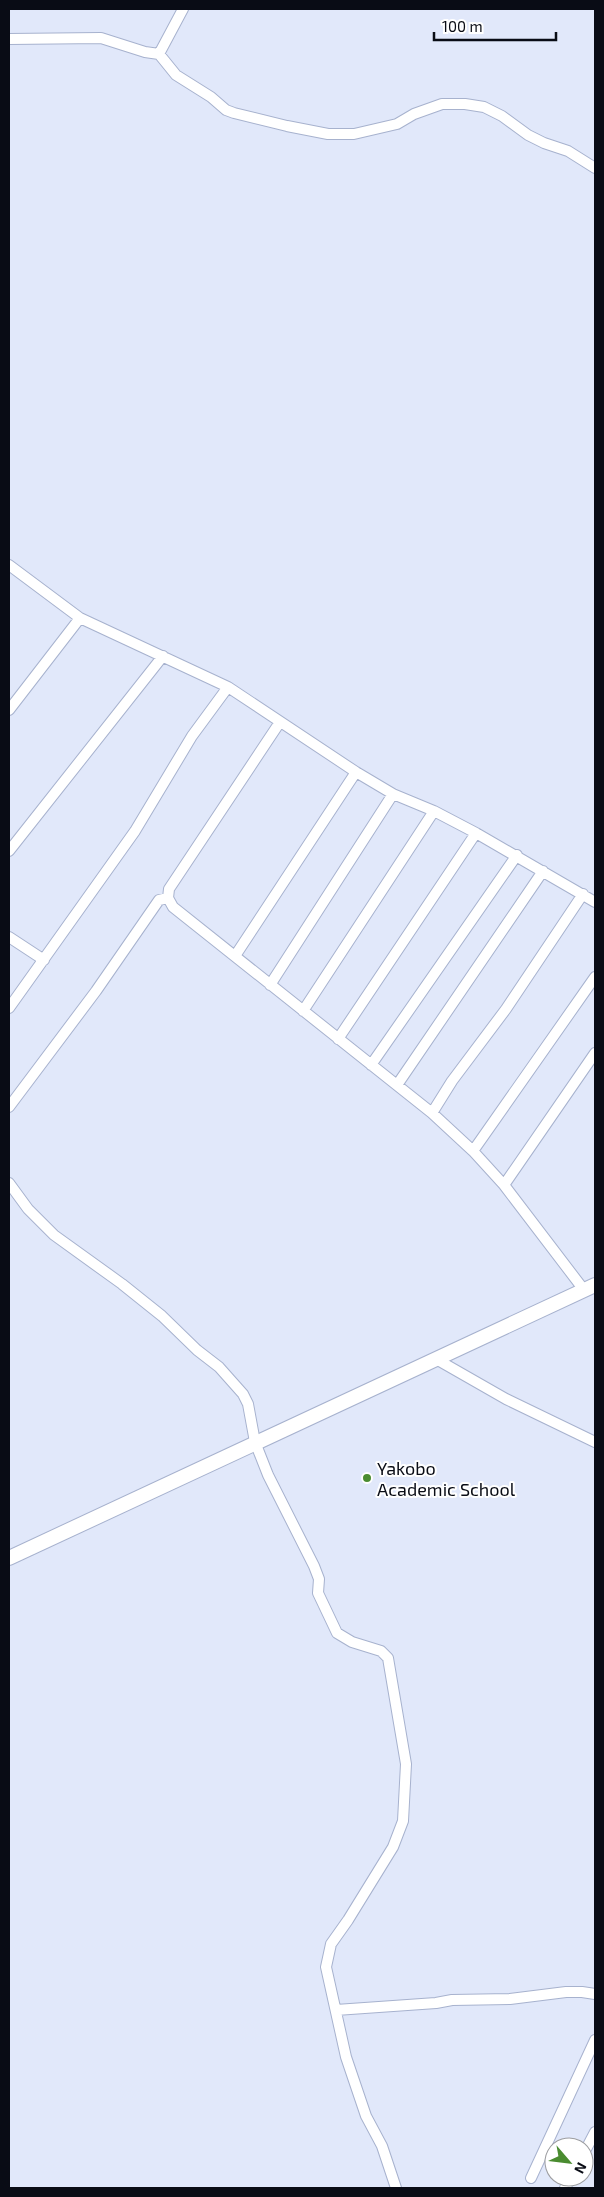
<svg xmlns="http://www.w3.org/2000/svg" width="604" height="2197" font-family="'Exo 2',sans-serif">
<rect width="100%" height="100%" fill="#e1e8fa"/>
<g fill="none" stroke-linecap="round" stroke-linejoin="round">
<g stroke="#a7b2ce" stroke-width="12">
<path id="street" d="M 9,39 L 101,38 L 145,52 L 159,54 L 176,75 L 211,97 L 226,110 L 234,113 L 287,126 L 328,134 L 354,134 L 397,124 L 414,114 L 442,104 L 465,104 L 484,107 L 502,116 L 528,135 L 544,143 L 568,151 L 595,168
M 159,54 L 183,9
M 9,565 L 80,618 L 228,687 L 356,772 L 393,794 L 434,811 L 476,833 L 595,902
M 9,710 L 80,618
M 280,722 L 169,889 L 168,898 L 173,907 L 432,1113 L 473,1151 L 504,1185 L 584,1290
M 9,851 L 163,656
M 9,937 L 44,960
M 235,956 L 356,772
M 270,985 L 393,794
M 9,1008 L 135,831 L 192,736 L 228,687
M 303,1011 L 434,811
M 338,1039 L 476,833
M 371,1065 L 517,855
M 397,1085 L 543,871
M 9,1107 L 96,991 L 159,900 L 168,898
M 432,1113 L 452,1081 L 506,1009 L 583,894
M 473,1151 L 595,977
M 9,1183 L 28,1209 L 54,1235 L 122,1284 L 162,1316 L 197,1350 L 219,1367 L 243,1394 L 248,1404 L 255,1442 L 268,1475 L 314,1566 L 319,1579 L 318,1593 L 337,1633 L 352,1642 L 381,1651 L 388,1658 L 406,1764 L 403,1821 L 393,1847 L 348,1920 L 331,1944 L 326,1967 L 346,2057 L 366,2116 L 382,2146 L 396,2188
M 504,1185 L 595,1053
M 436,1359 L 506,1399 L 595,1442
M 336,2010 L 436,2003 L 452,2000 L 510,1999 L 566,1992 L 582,1992 L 595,1994
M 584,2153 L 595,2132
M 531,2178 L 595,2040
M 565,2188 L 571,2177"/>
</g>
<g stroke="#a7b2ce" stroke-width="16">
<path id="secondary" d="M 9,1558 L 595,1285"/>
</g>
<use href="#street" stroke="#fff" stroke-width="10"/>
<use href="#secondary" stroke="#fff" stroke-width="14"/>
</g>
<circle fill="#4a8c30" stroke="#fff" stroke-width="2" cx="367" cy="1478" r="5"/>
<g text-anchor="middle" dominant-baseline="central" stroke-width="4" stroke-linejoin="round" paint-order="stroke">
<g font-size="18" fill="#090c15" stroke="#fff" text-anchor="start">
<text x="377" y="1468">Yakobo<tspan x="377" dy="21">Academic School</tspan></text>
</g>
</g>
<rect width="604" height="2197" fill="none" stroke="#090c15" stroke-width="20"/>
<g transform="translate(569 2162) rotate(118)"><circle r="24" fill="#ffffff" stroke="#9d9ea1"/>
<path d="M0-4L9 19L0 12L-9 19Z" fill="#4a8c30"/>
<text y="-8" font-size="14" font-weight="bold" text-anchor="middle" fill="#090c15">N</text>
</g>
<path d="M434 32v8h122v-8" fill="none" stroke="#090c15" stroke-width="2.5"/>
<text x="442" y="32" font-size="15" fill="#090c15" stroke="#ffffff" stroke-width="4" paint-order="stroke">100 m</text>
</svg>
